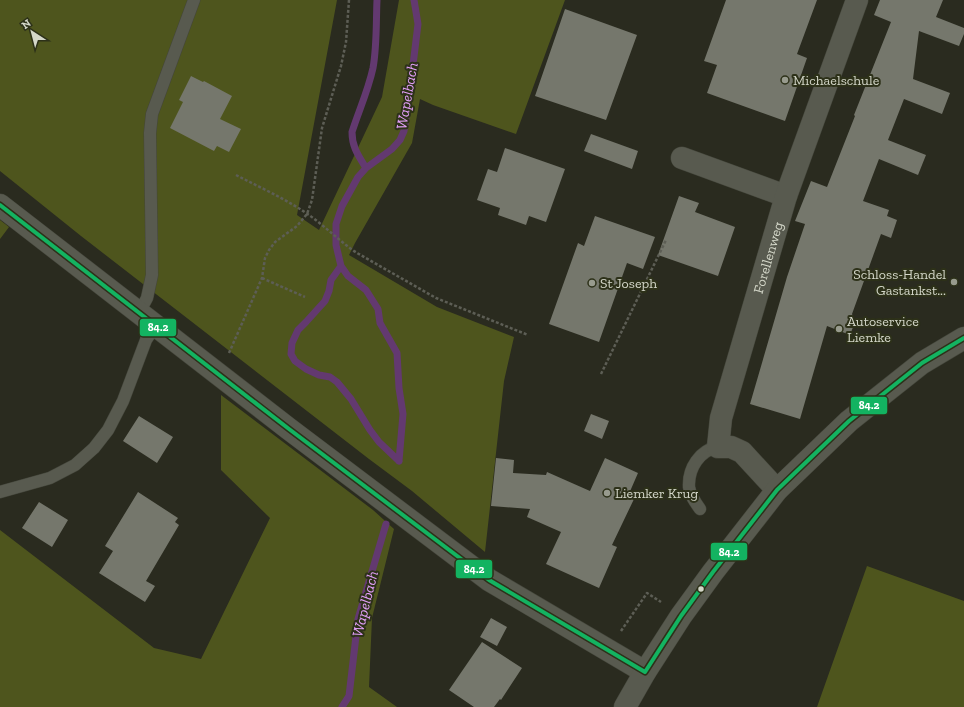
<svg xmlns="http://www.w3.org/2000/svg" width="964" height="707" font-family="'Zilla Slab',serif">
<rect width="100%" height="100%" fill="#2a2b1f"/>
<path fill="#4e551d" d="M 0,0 L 337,0 L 297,215 L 319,230 L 382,97 L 399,0 L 565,0 L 516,134 L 433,105 L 420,99 L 412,143 L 355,243 L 349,255 L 437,307 L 514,337 L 504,381 L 485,552 L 412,491 L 369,459 L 81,236 L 0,171 Z
M 0,220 L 9,227 L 0,239 Z
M 221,395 L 373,510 L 394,529 L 372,618 L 369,687 L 397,707 L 0,707 L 0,530 L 154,648 L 201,659 L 270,518 L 221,470 Z
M 867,566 L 964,601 L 964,707 L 817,707 Z"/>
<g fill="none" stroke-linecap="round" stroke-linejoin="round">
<path stroke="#633970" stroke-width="7" d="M 366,168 C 358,155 352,147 352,132 C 359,110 368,91 373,68 C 377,46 376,22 377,0
M 341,266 L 331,280 L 329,291 L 325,301 L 306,322 L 298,330 L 292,343 L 291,354 L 295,361 L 306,369 L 319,375 L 330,377 L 337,382 L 351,399 L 370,430 L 379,442 L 399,461
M 399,461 L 403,414 L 399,388 L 397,353 L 380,323 L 378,309 L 366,290 L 348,276 L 341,266 L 336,245 L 336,224 L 342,206 L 358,177 L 366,168 L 392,149 L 400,140 L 404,131 L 408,106 L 418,24 L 414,0
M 342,707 L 349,696 L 358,619 L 386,524"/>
</g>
<path fill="#75776c" d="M 726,0 L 817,0 L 797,54 L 807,58 L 785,121 L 707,93 L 717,65 L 704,61 Z
M 880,0 L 943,0 L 936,17 L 964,28 L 964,34 L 959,46 L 919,31 L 913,79 L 950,93 L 942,114 L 904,99 L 888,140 L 926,155 L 918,175 L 879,159 L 863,201 L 889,210 L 887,216 L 897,220 L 891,238 L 881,234 L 852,314 L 855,322 L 850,335 L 827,326 L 800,419 L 750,404 L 787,277 L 805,224 L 795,221 L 811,181 L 827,187 L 855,116 L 854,115 L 891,22 L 874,15 Z
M 565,9 L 637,35 L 606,120 L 535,96 Z
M 191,76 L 203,82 L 204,81 L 232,96 L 220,119 L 241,129 L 229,152 L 217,146 L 214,151 L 170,128 L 183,102 L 179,100 Z
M 591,134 L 638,151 L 632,169 L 584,151 Z
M 505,148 L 565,169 L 546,222 L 529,216 L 526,225 L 498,215 L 500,208 L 477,200 L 488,169 L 497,172 Z
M 679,196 L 699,203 L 695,212 L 735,227 L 718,276 L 658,255 Z
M 595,216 L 655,237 L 643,269 L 627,263 L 599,342 L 549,324 L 578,243 L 584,246 Z
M 591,414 L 609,421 L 602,439 L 584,431 Z
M 139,416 L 173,437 L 157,463 L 123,441 Z
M 496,458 L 514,460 L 513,473 L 546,475 L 547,472 L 590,491 L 605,458 L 638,473 L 628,496 L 634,499 L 612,545 L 617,547 L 599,588 L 546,564 L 561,532 L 527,517 L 530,509 L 491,506 Z
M 138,492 L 178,518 L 175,522 L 179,525 L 146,581 L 155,586 L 145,602 L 99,573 L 113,551 L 105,546 Z
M 39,502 L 68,520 L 52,547 L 22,528 Z
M 491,618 L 507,627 L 497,646 L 480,637 Z
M 482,642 L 522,668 L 501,700 L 500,699 L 494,707 L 474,707 L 449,690 Z"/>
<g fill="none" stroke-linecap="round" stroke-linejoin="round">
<g stroke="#44463b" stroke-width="13">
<path id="service" d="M 139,313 L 147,298 L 152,275 L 150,133 L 152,114 L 194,0
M 0,492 L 50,478 L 75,465 L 94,448 L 108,430 L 123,401 L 146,340 L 156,325
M 700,509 C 695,502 690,495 689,487 C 688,468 700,450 718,447"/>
</g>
<g stroke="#44463b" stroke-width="23">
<g id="minor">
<path d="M 682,158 L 786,196"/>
<path d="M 0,205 L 289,429 L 489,580 L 645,672"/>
<path id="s1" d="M 777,490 L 742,452 L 731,447 L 718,447 L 721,418 L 786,196 L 857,0"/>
</g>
</g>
<g stroke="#44463b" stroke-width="23">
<path id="tertiary" d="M 625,707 L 645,672 L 681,616 L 713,572 L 777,490 L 849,421 L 922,363 L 964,338"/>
</g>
<path stroke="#5d5e55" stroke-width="2.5" stroke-dasharray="3 2" stroke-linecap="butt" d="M 236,175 C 259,187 284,198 306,213 C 324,225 339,241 357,253 L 436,298 L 528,335
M 262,278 L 305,297
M 229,353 L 262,278 L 265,258 L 269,250 L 275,242 L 297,226 L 307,214 L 312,200 L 322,128 L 341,66 L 346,42 L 349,0
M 601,374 L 666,240
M 621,631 L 647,593 L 661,602"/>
<use href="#service" stroke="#585a4f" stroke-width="12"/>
<use href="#minor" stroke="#585a4f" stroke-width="22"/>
<use href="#tertiary" stroke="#585a4f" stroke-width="22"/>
<g stroke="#2d3119" stroke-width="7">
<path id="bus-1" d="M 0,205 L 289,429 L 489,580 L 645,672
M 645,672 L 681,616 L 713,572 L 777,490 L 849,421 L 922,363 L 964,338"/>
</g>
<use href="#bus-1" stroke="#13b361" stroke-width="4"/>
</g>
<g fill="#989b8e" stroke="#2d3119" stroke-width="1.5">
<circle cx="785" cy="80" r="4"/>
<circle cx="954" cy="282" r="4"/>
<circle cx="592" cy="283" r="4"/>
<circle cx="839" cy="329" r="4"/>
<circle cx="607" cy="493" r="4"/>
</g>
<circle fill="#d4d7c9" stroke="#2d3119" stroke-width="1.5" cx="701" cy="589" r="3.5"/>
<g text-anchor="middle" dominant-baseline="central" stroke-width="4" stroke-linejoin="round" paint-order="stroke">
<g font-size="14" fill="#d4d7c9" stroke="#2d3119" text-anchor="start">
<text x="793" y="80">Michaelschule</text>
<text x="946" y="274" text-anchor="end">Schloss-Handel<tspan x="946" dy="16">Gastankst...</tspan></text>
<text x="600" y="283">St Joseph</text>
<text x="847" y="321">Autoservice<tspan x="847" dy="16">Liemke</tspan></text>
<text x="615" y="493">Liemker Krug</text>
</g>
<g font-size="14" fill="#d4d7c9" stroke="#2d3119">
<text stroke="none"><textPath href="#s1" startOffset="273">Forellenweg</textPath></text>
</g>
<g font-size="15" font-style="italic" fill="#e4a0fa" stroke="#2d3119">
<text transform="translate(407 96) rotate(-80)">Wapelbach</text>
<text transform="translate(365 604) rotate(-76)">Wapelbach</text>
</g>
</g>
<g stroke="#2d3119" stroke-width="1.5">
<rect x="139" y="318" width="38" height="19" rx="4" fill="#13b361"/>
<rect x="850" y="396" width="38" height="19" rx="4" fill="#13b361"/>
<rect x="710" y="542" width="38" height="19" rx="4" fill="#13b361"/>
<rect x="455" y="559" width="38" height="20" rx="4" fill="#13b361"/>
</g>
<g font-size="11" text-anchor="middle" font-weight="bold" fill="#fff">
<text x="158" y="331">84.2</text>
<text x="869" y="409">84.2</text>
<text x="729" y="556">84.2</text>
<text x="474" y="573">84.2</text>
</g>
<g transform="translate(32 32) rotate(324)" stroke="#2d3119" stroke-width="3" paint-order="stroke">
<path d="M0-3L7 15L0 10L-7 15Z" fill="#d4d7c9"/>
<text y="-6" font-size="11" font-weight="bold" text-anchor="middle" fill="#d4d7c9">N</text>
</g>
</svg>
